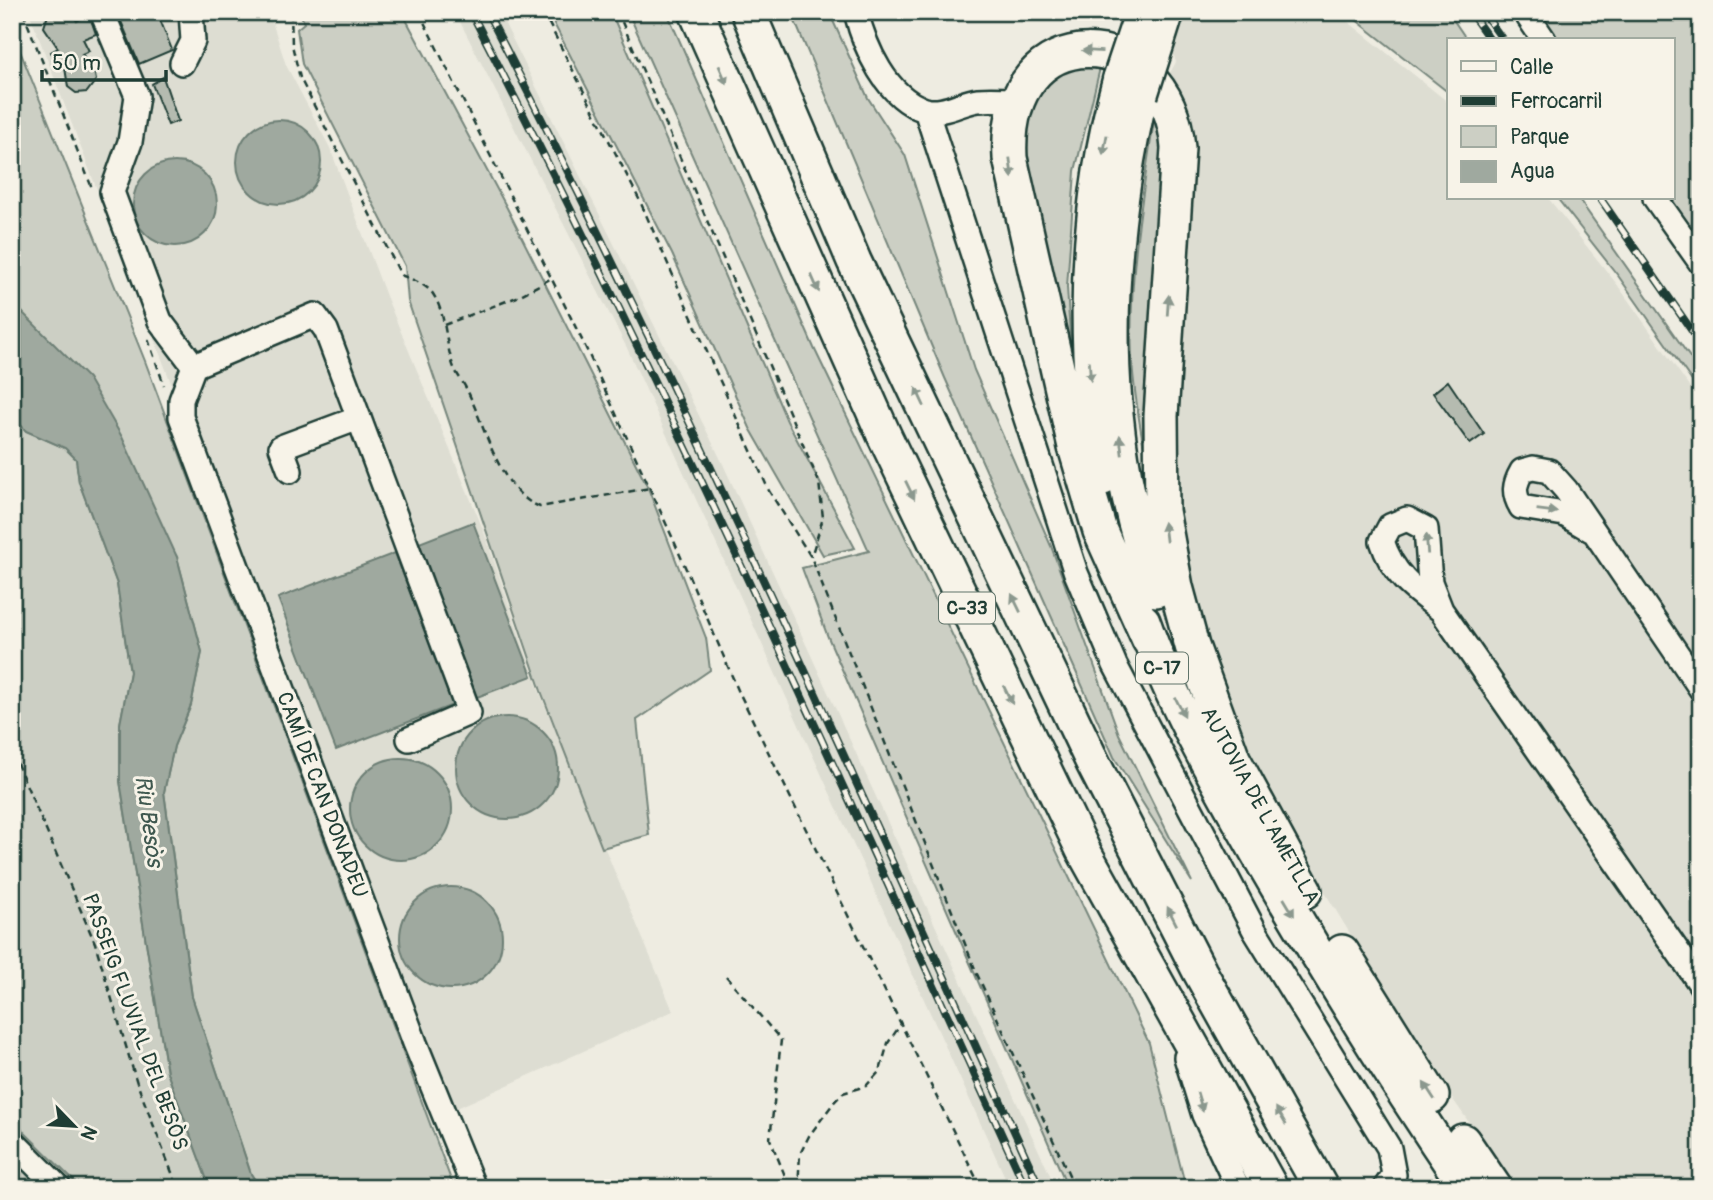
<svg xmlns="http://www.w3.org/2000/svg" width="1713" height="1200" font-family="Pangolin,sans-serif">
<rect width="100%" height="100%" fill="#eeece1"/>
<filter id="ink" filterUnits="userSpaceOnUse"><feTurbulence type="fractalNoise" baseFrequency=".0143" numOctaves="2"/><feDisplacementMap in="SourceGraphic" scale="14" xChannelSelector="R" yChannelSelector="G"/><feConvolveMatrix kernelMatrix="1 2 1 2 8 2 1 2 1" color-interpolation-filters="sRGB"/></filter>
<g filter="url(#ink)">
<path fill="#ddddd2" d="M 29,12 L 269,12 L 286,65 L 330,148 L 386,296 L 483,529 L 539,691 L 673,1011 L 450,1111 Z
M 455,12 L 499,12 L 722,462 L 1056,1188 L 1010,1188 L 627,348 Z
M 1159,12 L 1336,12 L 1449,103 L 1449,198 L 1548,198 L 1616,283 L 1701,403 L 1701,1188 L 1515,1188 L 1440,1081 L 1318,881 L 1222,695 L 1176,526 L 1172,446 L 1190,131 L 1169,75 L 1176,62 Z"/>
<path fill="#cccfc4" stroke="#76867c" stroke-width="2" d="M 300,12 L 402,12 L 507,208 L 648,488 L 706,638 L 710,670 L 637,720 L 649,835 L 602,848 L 541,691 L 408,301 L 405,266 L 302,64 L 297,29 L 304,23 Z
M 548,12 L 611,12 L 787,421 L 855,548 L 823,555 L 750,428 L 672,254 Z
M 628,12 L 667,12 L 814,348 L 1149,1043 L 1186,1188 L 1068,1188 L 828,637 L 802,568 L 869,551 Z
M 791,12 L 829,12 L 868,98 L 905,155 L 974,370 L 1051,546 L 1119,734 L 1192,882 L 1114,757 L 945,378 Z
M 1346,12 L 1448,12 L 1467,40 L 1449,40 L 1449,93 Z
M 1533,12 L 1701,12 L 1701,250 L 1664,198 L 1673,198 L 1673,40 L 1553,40 Z
M 12,31 L 145,361 L 454,1188 L 260,1188 L 251,1174 L 192,997 L 164,792 L 174,746 L 191,705 L 202,652 L 177,557 L 12,302 Z
M 1065,66 L 1100,68 L 1075,171 L 1067,287 L 1074,400 L 1024,151 C 1025,106 1034,97 1065,66 Z
M 1156,108 L 1163,149 L 1151,492 C 1145,448 1134,403 1132,359 C 1128,274 1143,191 1156,108 Z
M 1557,198 L 1578,198 L 1701,373 L 1701,394 L 1619,277 Z
M 12,415 L 26,431 L 65,448 L 76,459 L 79,482 L 117,584 L 130,672 L 120,724 L 120,781 L 167,1072 L 210,1188 L 81,1188 L 12,1120 Z
M 12,1159 L 40,1185 L 42,1188 L 12,1188 Z"/>
<path fill="#9fa99f" stroke="#6c7e74" stroke-width="2" d="M237 162a42 42 0 1 1 84 0a42 42 0 1 1-84 0Z
M133 204a42 42 0 1 1 84 0a42 42 0 1 1-84 0Z
M 12,302 L 88,378 L 122,437 L 177,557 L 202,652 L 191,705 L 174,746 L 164,792 L 192,997 L 251,1174 L 260,1188 L 210,1188 L 167,1072 L 120,781 L 120,724 L 130,672 L 117,584 L 79,482 L 76,459 L 65,448 L 26,431 L 12,415 Z
M 473,522 L 532,676 L 472,699 L 414,545 Z
M 395,553 L 453,705 L 336,750 L 278,598 Z
M456 768a51 51 0 1 1 102 0a51 51 0 1 1-102 0Z
M350 809a51 51 0 1 1 102 0a51 51 0 1 1-102 0Z
M400 938a51 51 0 1 1 102 0a51 51 0 1 1-102 0Z"/>
<path fill="#b5bbb0" stroke="#1f3d34" stroke-width="2" d="M 49,12 L 70,12 L 77,21 L 89,14 L 96,34 L 83,39 L 89,51 L 82,54 L 94,70 L 96,80 L 87,92 L 76,93 L 68,87 L 64,61 L 57,64 L 51,52 L 58,48 L 44,27 Z
M 117,12 L 157,12 L 172,50 L 139,64 Z
M 163,77 L 178,121 L 168,125 L 152,84 Z
M 1448,381 L 1484,434 L 1470,444 L 1433,393 Z"/>
<g fill="none" stroke-linecap="round" stroke-linejoin="round">
<g stroke="#1f3d34" stroke-width="28">
<path id="minor" d="M 102,12 L 137,96 L 130,142 L 112,192 L 160,321 L 194,366
M 856,12 C 865,48 886,97 925,110 C 943,115 961,102 978,100 C 990,99 1003,100 1016,100
M 1525,12 L 1544,40
M 182,63 L 193,41 L 191,12
M 926,110 L 1076,573 L 1115,665 L 1255,931 L 1389,1148 L 1394,1175 L 1385,1188
M 1655,198 L 1701,263
M 290,471 L 281,447 L 359,418
M 1591,530 L 1564,514 L 1521,507 C 1513,493 1514,485 1522,471 L 1533,468 L 1549,471 L 1566,490 L 1701,689
M 1441,610 C 1413,589 1393,575 1382,541 L 1390,526 L 1407,519 L 1426,529 L 1430,582 L 1441,610 L 1701,985
M 409,739 L 469,713 L 326,330 L 315,315 L 194,366 L 181,400 L 181,417 L 415,1043 L 474,1188
M 1186,1057 L 1204,1115 L 1238,1188
M 12,1141 L 59,1188"/>
</g>
<g stroke="#1f3d34" stroke-width="38">
<path id="highway" d="M 696,12 L 884,435 L 1083,850 L 1271,1188
M 748,12 L 854,261 L 1093,763 L 1200,972 L 1321,1188
M 1141,94 C 1103,257 1097,431 1156,590
M 1103,478 C 1081,344 1084,210 1120,78
M 1143,621 C 1172,703 1216,779 1258,854 C 1324,968 1393,1079 1467,1188
M 1149,640 L 1100,531 L 1075,447 L 1010,158 C 1002,13 1168,20 1178,148 L 1161,416 L 1162,511 L 1176,587 L 1192,646 L 1234,761
M 1224,742 L 1305,891
M 1342,952 L 1432,1096
M 1463,1141 L 1495,1188"/>
</g>
<path stroke="#1f3d34" stroke-width="2.5" stroke-dasharray="7 5" stroke-linecap="butt" d="M 23,12 L 92,188
M 291,12 L 292,45 L 300,78 L 401,275 C 413,280 426,284 433,294 C 446,314 445,340 452,362 C 455,373 462,380 467,390 C 485,425 499,492 540,507 L 650,488
M 419,12 L 584,344 L 674,541 L 738,690 L 981,1188
M 543,12 L 639,199 L 769,491 L 811,557 L 977,974 L 1075,1188
M 622,22 L 819,482 L 823,518 L 811,557
M 444,325 L 517,297 L 550,279
M 148,339 L 164,385
M 12,752 L 95,943 L 137,1083 L 178,1188
M 726,976 L 781,1040 L 770,1139 L 790,1188
M 798,1188 L 800,1154 L 809,1136 L 835,1101 L 843,1093 L 866,1086 L 880,1071 L 888,1043 L 901,1024"/>
<use href="#minor" stroke="#f7f3e8" stroke-width="23"/>
<use href="#highway" stroke="#f7f3e8" stroke-width="33"/>
<g stroke="#1f3d34" stroke-width="8">
<path id="rail" d="M 471,12 C 670,397 846,794 1026,1188
M 487,12 C 686,397 861,794 1040,1188
M 1470,12 L 1490,40
M 1483,12 L 1503,40
M 1600,198 L 1701,344"/>
</g>
<use href="#rail" stroke="#f7f3e8" stroke-width="5" stroke-dasharray="16" stroke-linecap="butt"/>
<g stroke="#1f3d34" stroke-width="38" stroke-linecap="butt">
<path id="highway-bridge" d="M 1120,78 L 1142,12
M 1141,94 L 1167,12"/>
</g>
<use href="#highway-bridge" stroke="#f7f3e8" stroke-width="33"/>
</g>
<defs><path id="oneway-solid" d="M-6-.8H1V-3.2L6.5 0L1 3.2V.8H-6Z" transform="scale(1.75)"/></defs>
<g fill="#8b988e">
<use href="#oneway-solid" transform="translate(1092 51) rotate(-177)"/>
<use href="#oneway-solid" transform="translate(723 75) rotate(67)"/>
<use href="#oneway-solid" transform="translate(1105 145) rotate(101)"/>
<use href="#oneway-solid" transform="translate(1011 168) rotate(83)"/>
<use href="#oneway-solid" transform="translate(815 283) rotate(66)"/>
<use href="#oneway-solid" transform="translate(1168 305) rotate(-86)"/>
<use href="#oneway-solid" transform="translate(1090 371) rotate(86)"/>
<use href="#oneway-solid" transform="translate(920 397) rotate(-115)"/>
<use href="#oneway-solid" transform="translate(1121 445) rotate(-97)"/>
<use href="#oneway-solid" transform="translate(910 490) rotate(64)"/>
<use href="#oneway-solid" transform="translate(1547 511) rotate(7)"/>
<use href="#oneway-solid" transform="translate(1165 532) rotate(-97)"/>
<use href="#oneway-solid" transform="translate(1427 544) rotate(-94)"/>
<use href="#oneway-solid" transform="translate(1016 603) rotate(-116)"/>
<use href="#oneway-solid" transform="translate(1008 695) rotate(64)"/>
<use href="#oneway-solid" transform="translate(1180 707) rotate(63)"/>
<use href="#oneway-solid" transform="translate(1289 907) rotate(59)"/>
<use href="#oneway-solid" transform="translate(1172 916) rotate(-117)"/>
<use href="#oneway-solid" transform="translate(1429 1091) rotate(-123)"/>
<use href="#oneway-solid" transform="translate(1200 1102) rotate(73)"/>
<use href="#oneway-solid" transform="translate(1281 1116) rotate(-120)"/>
</g>
</g>
<g text-anchor="middle" dominant-baseline="central" stroke-width="6" stroke-linejoin="round" paint-order="stroke">
<g fill="#f7f3e8" stroke="#60746a" stroke-width="2">
<rect x="939" y="592.5" width="56" height="31" rx="5"/>
<rect x="1136" y="652.5" width="52" height="31" rx="5"/>
</g>
<g font-size="19" font-weight="bold" fill="#1f3d34">
<text x="967" y="608">C-33</text>
<text x="1162" y="668">C-17</text>
</g>
<g font-size="21" fill="#1f3d34" stroke="#f7f3e8">
<text transform="translate(322 795) rotate(69)">CAMÍ DE CAN DONADEU</text>
<text transform="translate(1260 806) rotate(61)">AUTOVIA DE L'AMETLLA</text>
<text transform="translate(135 1022) rotate(70)">PASSEIG FLUVIAL DEL BESÒS</text>
</g>
<g font-size="23" font-style="italic" fill="#3f584f" stroke="#f7f3e8">
<text transform="translate(149 821) rotate(82)">Riu Besòs</text>
</g>
</g>
<rect width="1713" height="1200" fill="none" stroke="#f7f3e8" stroke-width="42"/>
<rect x="21" y="21" width="1671" height="1158" fill="none" stroke="#1f3d34" stroke-width="2.5" filter="url(#ink)"/>
<rect x="1447" y="38" width="228" height="161" fill="#f7f3e8" stroke="#a1aaa0" stroke-width="2"/>
<rect x="1461" y="61" width="35" height="10" fill="#f7f3e8" stroke="#a1aaa0" stroke-width="2"/>
<text x="1510" y="74" font-size="21" fill="#1f3d34">Calle</text>
<rect x="1461" y="96" width="35" height="10" fill="#1f3d34" stroke="#a1aaa0" stroke-width="2"/>
<text x="1510" y="108" font-size="21" fill="#1f3d34">Ferrocarril</text>
<rect x="1461" y="126" width="35" height="21" fill="#cccfc4" stroke="#a1aaa0" stroke-width="2"/>
<text x="1510" y="144" font-size="21" fill="#1f3d34">Parque</text>
<rect x="1461" y="161" width="35" height="21" fill="#9fa99f" stroke="#a1aaa0" stroke-width="2"/>
<text x="1510" y="178" font-size="21" fill="#1f3d34">Agua</text>
<g transform="translate(74 1126) rotate(115)" stroke="#f7f3e8" stroke-width="5" paint-order="stroke">
<path d="M0-5L12 26L0 18L-12 26Z" fill="#1f3d34"/>
<text y="-10" font-size="19" font-weight="bold" text-anchor="middle" fill="#1f3d34">N</text>
</g>
<path d="M42 70v10h124v-10" fill="none" stroke="#1f3d34" stroke-width="3.5"/>
<text x="52" y="70" font-size="21" fill="#1f3d34" stroke="#f7f3e8" stroke-width="5" paint-order="stroke">50 m</text>
</svg>
